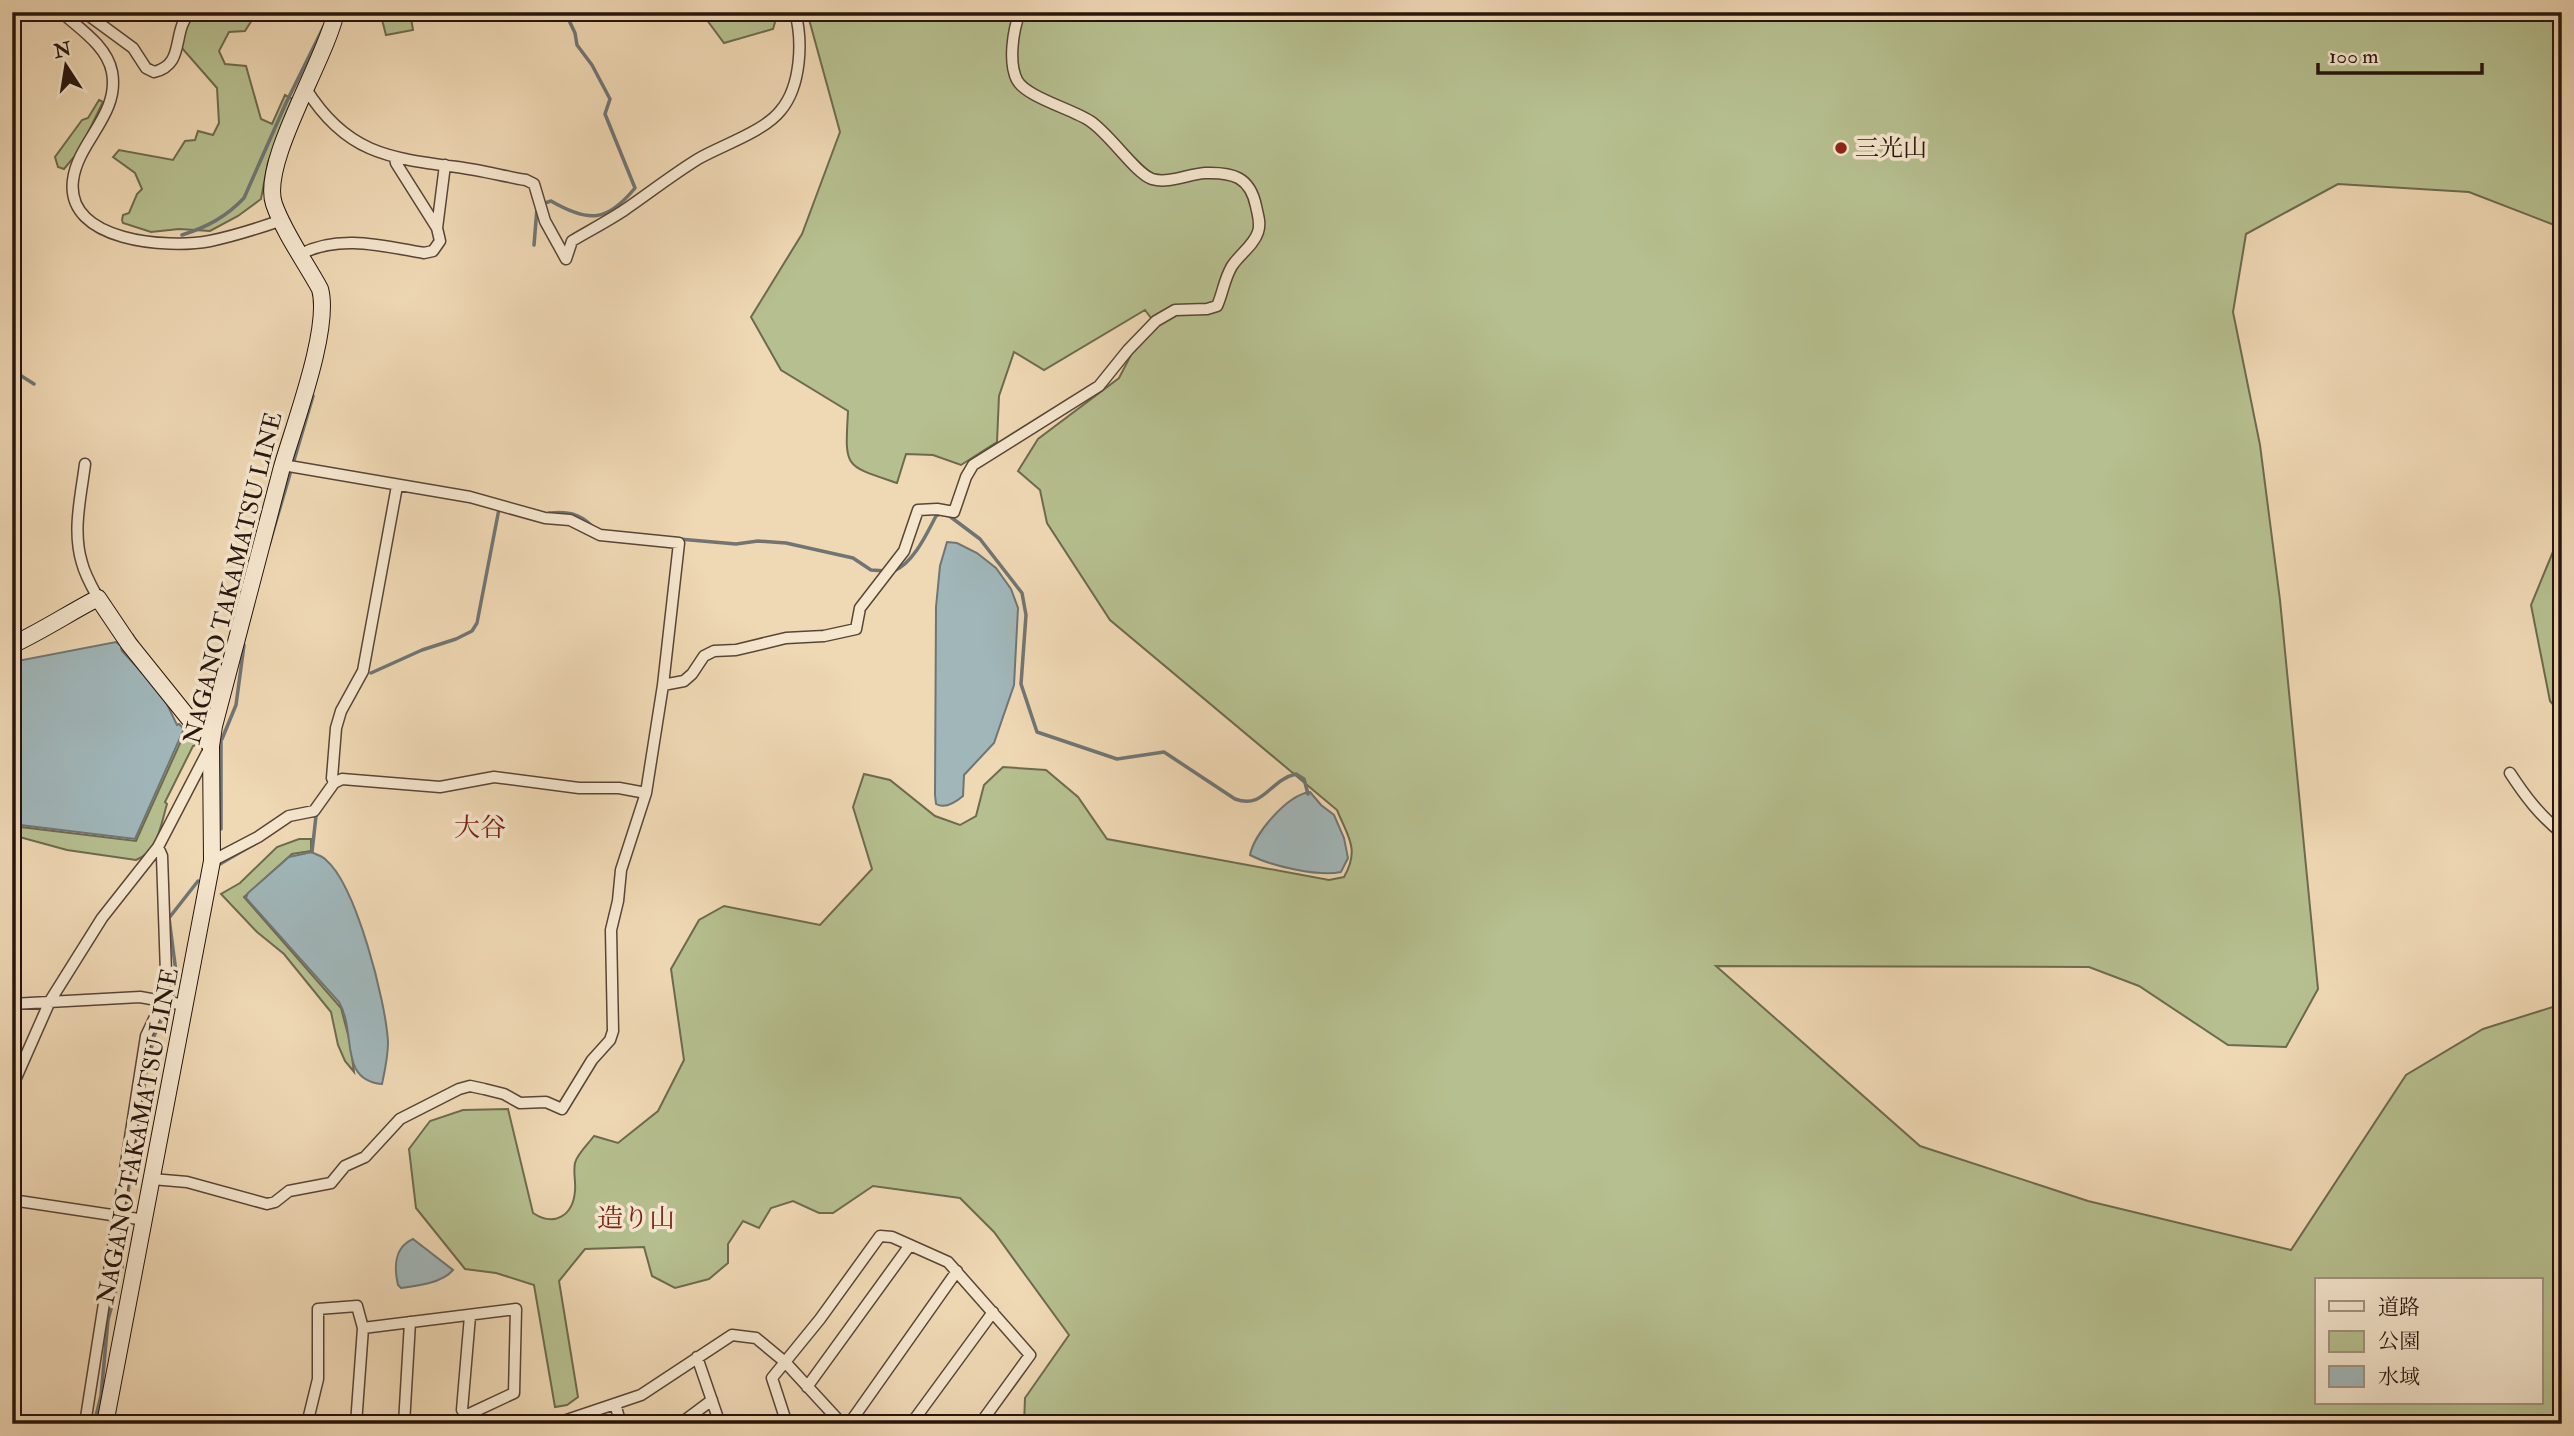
<svg xmlns="http://www.w3.org/2000/svg" width="2574" height="1436" font-family="'IM FELL Double Pica','Noto Serif JP',serif">
<rect width="100%" height="100%" fill="#efd8b4"/>
<filter id="stains"><feTurbulence type="fractalNoise" baseFrequency=".00286" numOctaves="4"/><feColorMatrix values="0 0 0 0 .2 0 0 0 0 .09 0 0 0 0 .02 0 0 0 .5 -.17"/></filter>
<radialGradient id="worn" r=".72"><stop offset=".6" stop-color="#630" stop-opacity="0"/><stop offset="1" stop-color="#630" stop-opacity=".3"/></radialGradient>
<path fill="#b6bf8f" stroke="#6e6a4e" stroke-width="2" fill-rule="evenodd" d="M 197,12 L 257,12 L 245,31 L 229,32 L 219,51 L 225,64 L 246,66 L 261,119 L 272,124 L 285,95 L 294,100 L 268,162 L 261,199 L 238,216 L 210,231 L 179,229 L 151,232 L 123,223 L 122,220 L 123,215 L 129,213 L 137,194 L 142,189 L 135,173 L 113,157 L 119,150 L 173,160 L 185,141 L 195,140 L 198,131 L 213,135 L 219,123 L 217,88 L 181,47 L 183,31 Z
M 380,12 L 410,12 L 413,30 L 386,35 Z
M 701,12 L 778,12 L 773,29 L 724,43 Z
M 807,12 L 2562,12 L 2562,228 L 2469,192 L 2338,184 L 2246,234 L 2233,312 L 2260,445 L 2280,600 L 2318,989 L 2286,1047 L 2228,1045 L 2139,986 L 2089,967 L 1716,966 L 1920,1146 L 2088,1201 L 2291,1250 L 2406,1075 L 2483,1029 L 2562,1004 L 2562,1424 L 1024,1424 L 1025,1398 L 1069,1335 L 994,1232 L 960,1198 L 873,1186 L 833,1213 L 819,1213 L 793,1201 L 771,1208 L 759,1228 L 743,1221 L 728,1244 L 728,1263 L 709,1279 L 675,1288 L 652,1276 L 644,1247 L 585,1249 L 559,1281 L 578,1397 L 567,1405 L 555,1407 L 534,1285 L 496,1273 L 465,1269 L 416,1208 L 409,1149 L 430,1121 L 463,1110 L 508,1109 L 533,1213 C 554,1227 573,1216 575,1191 C 576,1182 573,1172 575,1163 C 577,1154 588,1144 594,1136 L 618,1143 L 658,1111 L 684,1060 L 671,969 L 699,920 L 724,906 L 820,925 L 872,869 L 853,807 L 864,774 L 890,780 L 935,816 L 960,825 L 976,816 L 984,785 L 1003,767 L 1046,770 L 1078,797 L 1107,839 L 1329,880 L 1344,877 C 1360,849 1348,837 1337,810 L 1110,620 L 1047,523 L 1040,490 L 1018,471 L 1038,439 L 1119,378 L 1132,353 L 1157,326 L 1145,310 L 1044,370 L 1014,352 L 999,396 L 997,442 L 961,465 L 933,455 L 906,454 L 897,483 C 843,465 845,468 848,411 L 781,370 L 751,317 L 802,234 L 840,132 ZM 2317,1280 L 2541,1280 L 2541,1403 L 2317,1403 Z
M 99,100 L 103,102 L 79,151 L 64,169 L 58,167 L 55,157 L 82,120 L 88,118 Z
M 2562,530 L 2562,715 L 2550,701 L 2531,605 Z
M 190,726 L 197,745 L 193,746 L 165,802 L 167,804 C 161,824 158,852 136,860 L 67,850 L 12,835 L 12,826 L 136,841 L 185,732 Z
M 299,839 L 311,839 L 311,851 L 292,854 L 244,897 L 341,1008 L 350,1042 L 354,1072 L 345,1061 L 338,1045 L 331,1012 L 284,954 L 257,932 L 221,894 L 240,883 L 277,847 Z"/>
<path fill="#a0b6b9" stroke="#707574" stroke-width="2" d="M 947,542 L 957,543 L 977,553 L 996,568 L 1011,589 L 1018,608 L 1014,685 L 994,743 L 964,775 L 963,796 C 956,802 945,809 936,804 L 935,795 L 936,607 L 940,566 Z
M 133,635 L 138,643 L 132,641 L 121,648 L 122,651 L 162,694 L 177,725 L 179,724 L 184,729 L 135,839 L 12,824 L 12,662 L 116,642 L 121,646 Z
M 1310,792 L 1321,805 L 1334,815 L 1344,838 L 1348,858 L 1341,872 C 1319,877 1271,866 1250,855 C 1254,834 1287,795 1310,792 Z
M 312,852 C 316,855 323,856 326,860 C 356,885 386,1002 388,1042 C 388,1057 385,1070 382,1084 C 338,1080 357,1033 339,1002 L 246,898 L 248,893 L 289,857 Z
M 413,1239 L 453,1270 C 442,1283 417,1286 401,1288 L 398,1285 C 394,1268 394,1247 413,1239 Z"/>
<g fill="none" stroke-linecap="round" stroke-linejoin="round">
<path stroke="#707574" stroke-width="3.5" d="M 542,204 L 551,201 C 589,223 607,222 635,188 L 605,114 L 610,99 L 592,65 L 577,45 L 575,33 L 565,12
M 182,235 C 207,227 226,217 244,198 L 286,103 L 324,26
M 534,245 L 537,208
M 12,370 L 34,384
M 549,513 C 567,511 579,513 592,526
M 948,515 L 980,539 L 1022,593 L 1026,615 L 1021,684 L 1037,732 L 1117,759 L 1164,752 L 1235,799 C 1264,810 1269,780 1296,774 L 1304,779 L 1308,794
M 679,539 L 736,544 L 758,541 L 786,543 L 853,558 L 871,570 L 886,571
M 269,545 L 313,396
M 894,571 C 914,562 926,535 936,516 L 940,514
M 371,673 L 422,650 L 456,639 L 472,631 L 477,623 L 499,509
M 222,739 L 236,705 L 244,645
M 221,829 L 221,739
M 312,852 L 316,816 L 313,816
M 220,864 L 256,843
M 94,1424 L 101,1396 L 108,1320 L 122,1267 L 129,1182 L 147,1068 L 154,1036 L 173,994 L 176,972 L 169,918 L 198,881"/>
<g stroke="#594537" stroke-width="13">
<path id="minor" d="M 61,12 C 80,29 107,46 112,72 C 120,115 78,141 73,180 C 65,242 168,249 210,241 C 234,236 259,228 282,220
M 84,12 L 133,48 L 146,68 L 154,72 C 186,64 171,33 190,12
M 306,89 C 346,153 388,158 457,167 C 480,170 503,176 526,180 L 534,184 L 545,221 L 566,259
M 437,228 L 445,165
M 301,254 C 339,234 383,246 424,253 L 433,251 L 440,241 L 437,228 L 396,163 L 395,158
M 566,259 L 572,241 C 589,231 606,222 623,211 C 648,194 672,175 698,159 C 722,145 764,132 781,110 C 801,86 803,41 795,12
M 85,464 C 81,496 72,531 82,563 C 85,575 92,587 98,598
M 663,685 L 684,681 L 692,674 L 704,656 L 714,651 L 736,650 L 786,638 L 824,636 L 856,629 L 860,608 L 904,551 L 918,510 L 937,509 L 954,512 L 966,477 L 973,465 L 1099,386 L 1128,350 L 1156,321 L 1175,310 L 1207,309 L 1217,306 C 1223,293 1224,279 1232,266 C 1239,255 1254,245 1258,232 C 1261,223 1258,216 1256,206 C 1250,177 1233,172 1205,173 C 1188,174 1169,184 1152,179 C 1135,173 1110,134 1090,121 C 1072,109 1026,97 1017,80 C 1008,62 1013,30 1020,12
M 2510,773 C 2525,796 2540,816 2562,833
M 334,783 L 332,778 L 336,728 L 341,711 L 363,671 L 397,486
M 212,861 L 258,837 L 289,816 L 314,811 L 334,783 L 342,779 L 440,787 L 494,777 L 579,788 L 619,788 L 646,793
M 12,1004 L 140,997 L 185,1005
M 12,1087 L 50,1001 L 102,918 L 158,847 L 209,749
M 152,1179 L 187,1182 L 267,1204 L 275,1202 L 289,1191 L 331,1183 L 345,1166 L 365,1157 L 400,1119 L 459,1089 L 470,1086 L 484,1089 L 504,1094 L 520,1103 L 546,1102 L 562,1109 L 592,1060 L 610,1040 L 613,1031 L 611,930 L 618,901 L 621,870 L 646,793 L 663,685 L 679,543 L 600,535 L 570,520 L 545,518 L 470,497 L 283,465
M 12,1200 L 145,1220
M 363,1328 L 516,1309 L 514,1393 L 467,1415 L 462,1410 L 470,1316
M 697,1357 L 720,1424
M 807,1387 L 910,1245 L 948,1262 L 1030,1355 L 980,1424
M 615,1404 L 621,1424
M 85,1424 L 146,1036 L 163,1000 L 166,973 L 162,856 L 158,847
M 307,1424 L 318,1379 L 318,1309 L 357,1306 L 363,1328 L 356,1424
M 404,1424 L 410,1322
M 555,1424 L 641,1395 L 732,1335 L 756,1338 L 785,1362 L 842,1424
M 680,1424 L 712,1400
M 787,1424 L 772,1378 L 820,1319 L 880,1236 L 892,1237 L 910,1245
M 849,1424 L 957,1271
M 911,1424 L 993,1312"/>
</g>
<g stroke="#27140d" stroke-width="18">
<path id="secondary" d="M 12,645 C 42,631 69,613 98,598 L 129,644 L 211,746
M 105,1424 L 212,861 L 211,746 L 214,726 C 236,639 259,553 282,467 C 294,425 331,328 320,289 C 306,263 284,233 274,204 C 260,163 326,59 336,12"/>
</g>
<use href="#minor" stroke="#f5e6ce" stroke-width="10"/>
<use href="#secondary" stroke="#f5e6ce" stroke-width="16"/>
</g>
<circle fill="#8f2418" stroke="#f5e6ce" stroke-width="2.5" cx="1841" cy="148" r="7"/>
<g text-anchor="middle" dominant-baseline="central" stroke-width="7" stroke-linejoin="round" paint-order="stroke">
<g font-size="24" fill="#27140d" stroke="#f5e6ce" text-anchor="start">
<text x="1855" y="148">三光山</text>
</g>
<g font-size="24" fill="#27140d" stroke="#f5e6ce">
<text transform="translate(233 578) rotate(-76)">NAGANO TAKAMATSU LINE</text>
<text transform="translate(138 1136) rotate(-79)">NAGANO TAKAMATSU LINE</text>
</g>
<g font-size="26" fill="#7a1f14" stroke="#f5e6ce">
<text x="480" y="828">大谷</text>
<text x="636" y="1219">造り山</text>
</g>
</g>
<rect width="2574" height="1436" fill="none" stroke="#efd8b4" stroke-width="42"/>
<rect x="14" y="14" width="2546" height="1408" fill="none" stroke="#27140d" stroke-width="3.5"/>
<rect x="21" y="21" width="2532" height="1394" fill="none" stroke="#27140d" stroke-width="2"/>
<rect x="2315" y="1278" width="228" height="126" fill="#f5e6ce" stroke="#a39281" stroke-width="2"/>
<rect x="2329" y="1301" width="35" height="10" fill="#f5e6ce" stroke="#a39281" stroke-width="2"/>
<text x="2378" y="1314" font-size="21" fill="#27140d">道路</text>
<rect x="2329" y="1331" width="35" height="21" fill="#b6bf8f" stroke="#a39281" stroke-width="2"/>
<text x="2378" y="1348" font-size="21" fill="#27140d">公園</text>
<rect x="2329" y="1366" width="35" height="21" fill="#a0b6b9" stroke="#a39281" stroke-width="2"/>
<text x="2378" y="1384" font-size="21" fill="#27140d">水域</text>
<g transform="translate(66 66) rotate(348)" stroke="#f5e6ce" stroke-width="5" paint-order="stroke">
<path d="M0-5L12 26L0 18L-12 26Z" fill="#27140d"/>
<text y="-10" font-size="19" font-weight="bold" text-anchor="middle" fill="#27140d">N</text>
</g>
<path d="M2318 63v10h164v-10" fill="none" stroke="#27140d" stroke-width="3.5"/>
<text x="2329" y="63" font-size="21" fill="#27140d" stroke="#f5e6ce" stroke-width="5" paint-order="stroke">100 m</text>
<rect width="100%" height="100%" filter="url(#stains)"/>
<rect width="100%" height="100%" fill="url(#worn)"/>
</svg>
